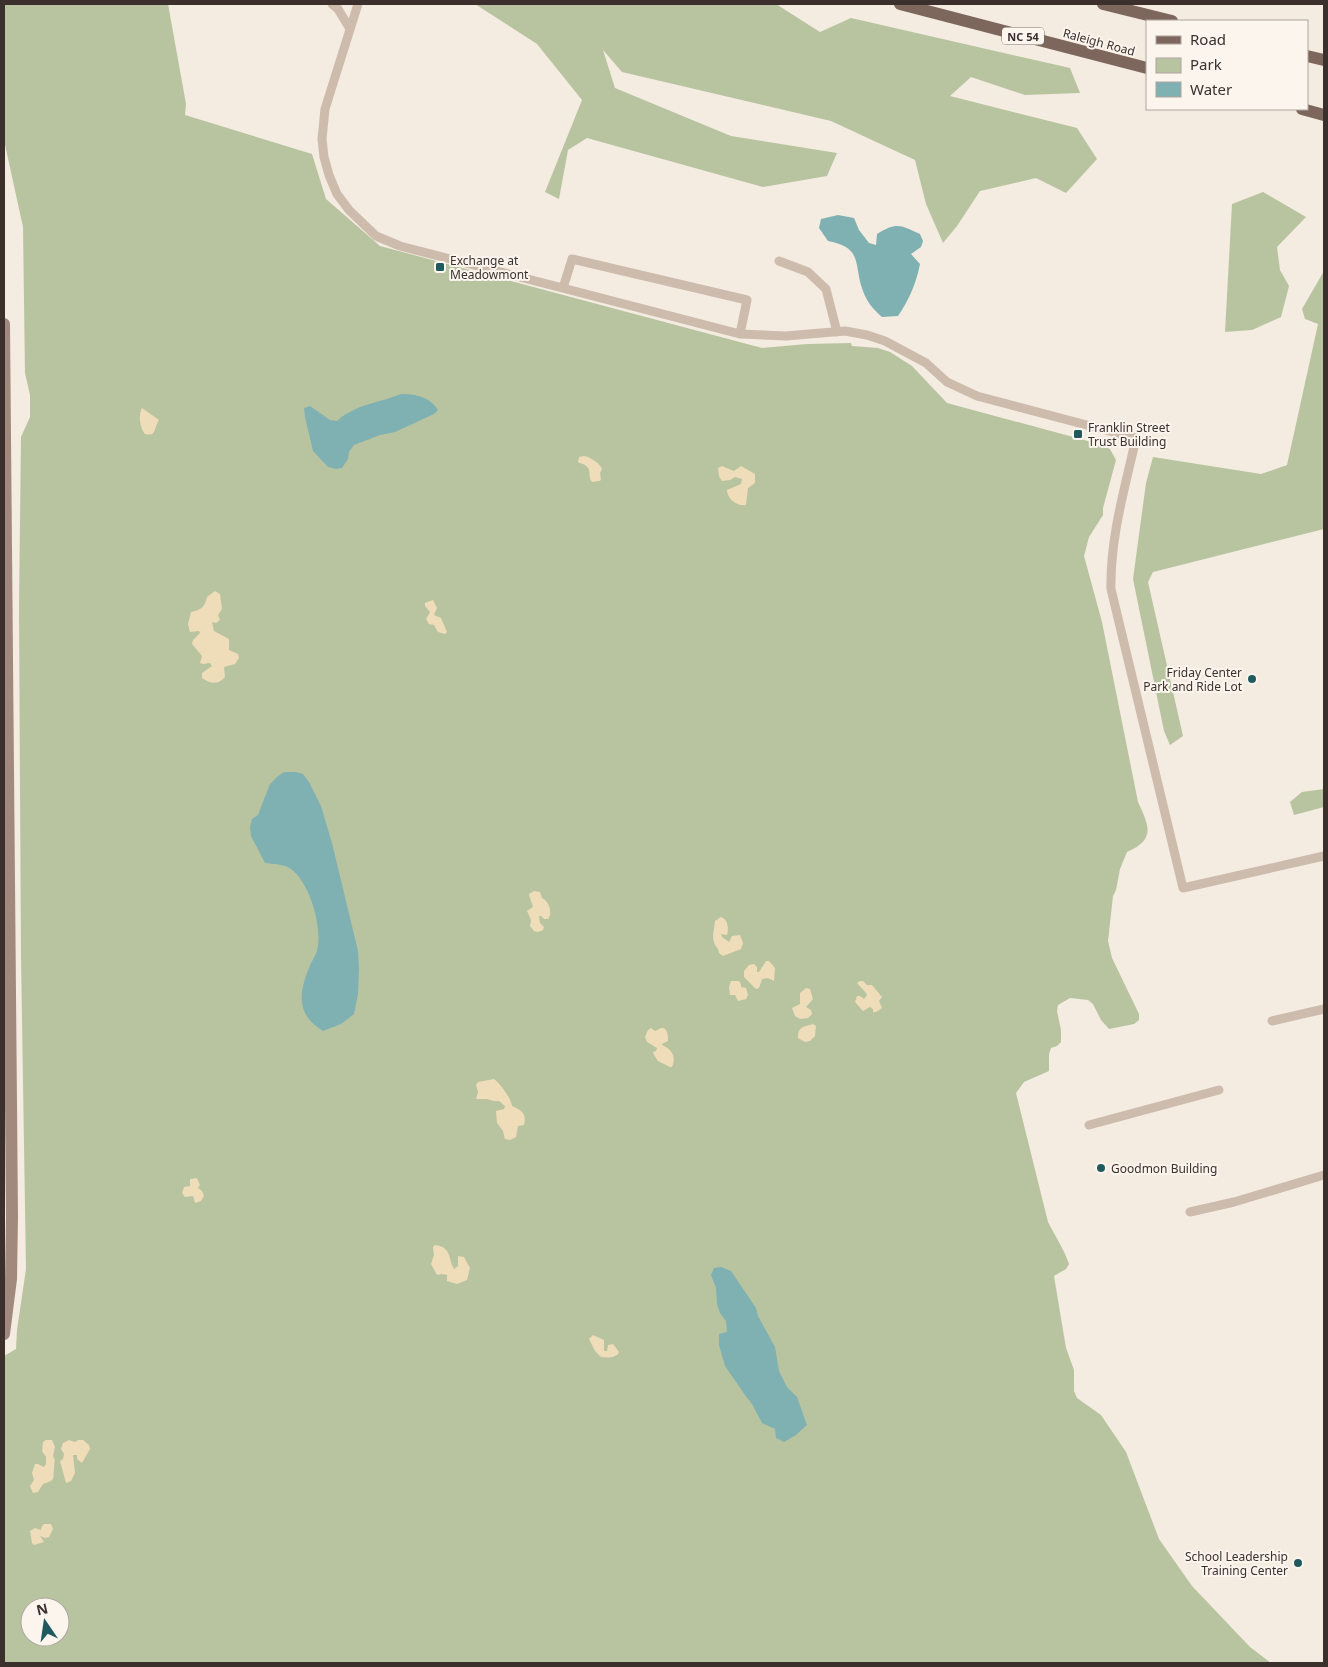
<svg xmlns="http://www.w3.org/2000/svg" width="1328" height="1667" font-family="'Noto Sans',sans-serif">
<rect width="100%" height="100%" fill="#f4ebe1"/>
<path fill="#b8c4a0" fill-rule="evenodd" d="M 4,4 L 168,4 L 186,104 L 185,115 L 312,154 L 326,199 L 380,246 L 762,348 L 807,344 L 851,343 L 852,346 L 878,348 L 890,352 L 912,366 L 947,403 L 1099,444 L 1110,449 L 1116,460 L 1103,508 L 1103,515 L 1089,537 L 1084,556 L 1102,622 L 1138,802 C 1149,826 1156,839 1127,852 L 1120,869 L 1116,890 L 1113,896 L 1108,941 L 1112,958 L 1139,1014 L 1139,1020 L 1134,1024 L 1109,1029 L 1101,1020 L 1093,1004 L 1088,1000 L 1070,998 L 1058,1005 L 1057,1011 L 1061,1030 L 1061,1042 L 1057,1046 L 1051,1048 L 1049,1054 L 1049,1071 L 1024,1082 L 1016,1093 L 1048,1222 C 1055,1236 1064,1249 1069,1264 L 1066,1269 L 1054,1276 L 1066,1348 L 1074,1370 L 1074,1391 L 1077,1398 L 1101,1415 L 1126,1452 L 1159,1539 L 1192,1586 L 1250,1647 L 1271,1663 L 4,1663 L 4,1356 L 16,1349 L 17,1330 L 26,1269 L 21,956 L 20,789 L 19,606 L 21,437 L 30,417 L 30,395 L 25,373 L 23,227 L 4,140 ZM 30,1607 L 60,1607 L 60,1637 L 30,1637 Z
M 475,4 L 776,4 L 820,32 L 851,18 L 1070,68 L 1080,93 L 1025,95 L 971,77 L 950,96 L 1077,128 L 1097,159 L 1066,193 L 1036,178 L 980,191 L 957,226 L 943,243 L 926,204 L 915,160 L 831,121 L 622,72 L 603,50 L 615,88 L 731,136 L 837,153 L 827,176 L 763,187 L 587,138 L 568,150 L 559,199 L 545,192 L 582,100 L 537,44 Z
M 1263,192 L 1306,217 L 1277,247 L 1280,270 L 1289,286 L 1281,317 L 1252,330 L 1225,332 L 1232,204 Z
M 1324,271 L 1324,529 L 1153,572 L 1148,582 L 1183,736 L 1170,745 L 1164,731 L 1133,579 L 1146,483 L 1153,457 L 1261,474 L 1287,465 L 1318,324 L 1305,319 L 1302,309 Z
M 1324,789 L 1324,807 L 1294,815 L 1290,802 L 1302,792 Z"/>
<path fill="#efdcb8" d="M 142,408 L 159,420 C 154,427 157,437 145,434 C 140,428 138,415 142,408 Z
M 584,456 C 590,457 600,463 602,469 L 600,473 L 601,480 L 599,481 L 592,482 C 588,477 591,472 588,468 C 586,464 581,464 578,462 L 579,457 Z
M 722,466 L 734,471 L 741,466 L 755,474 L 755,483 L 748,488 L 746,505 C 738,507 727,499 727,490 L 741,484 L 742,479 L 735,477 L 730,480 L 722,481 L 719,476 L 718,468 Z
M 215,591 L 220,594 L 222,609 L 218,615 L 220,620 L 216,623 L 212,622 L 214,631 L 229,639 L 229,650 L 238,654 L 239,658 L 235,664 L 224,667 L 225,677 C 218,685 210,684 202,678 L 202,673 L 212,666 L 210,663 L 203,664 L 200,663 L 202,656 L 192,644 L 193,640 L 200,633 L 199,631 L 190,632 L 188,624 L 191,612 C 201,610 205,607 207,597 Z
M 433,600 L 437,608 L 434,615 L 441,618 L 447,632 L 445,634 L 438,632 L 434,625 L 429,624 L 426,619 L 430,612 L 425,606 L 425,603 Z
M 534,891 L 540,892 L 542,898 C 549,901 553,913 548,919 L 544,919 L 541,916 L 539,916 L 540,923 L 544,927 L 543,930 L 538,932 L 534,931 L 530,926 L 531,920 L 527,911 L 533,907 L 529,895 L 529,894 Z
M 721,917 C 728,919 729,929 727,935 L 721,934 L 722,937 L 729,942 L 732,936 L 740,935 L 743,943 L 741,949 L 723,956 L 719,953 L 718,949 C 710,940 714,932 715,921 Z
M 766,961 L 769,961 L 775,968 L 774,981 L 768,978 L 762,979 L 759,988 L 756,989 L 744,977 L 744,971 L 749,965 L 754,964 L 757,967 L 757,972 L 759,972 Z
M 731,981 L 739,981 L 741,984 L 741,987 L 746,988 L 748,995 L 746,999 L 738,1001 L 735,995 L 730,995 L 729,987 Z
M 860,981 L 863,981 L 867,985 L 872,985 L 882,997 L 879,1001 L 882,1008 L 876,1012 L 873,1012 L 873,1009 L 870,1007 L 863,1011 L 855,1002 L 857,996 L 860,996 L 864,999 L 867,995 L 866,993 L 857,983 Z
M 806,988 L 810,989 L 813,999 L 806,1007 L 811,1010 L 812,1014 L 808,1018 L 800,1019 L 795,1016 L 792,1008 L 800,1004 L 800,993 Z
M 813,1024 L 816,1026 L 815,1036 L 810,1041 L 805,1042 L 798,1038 C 797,1027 805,1026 813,1024 Z
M 651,1028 L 655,1031 C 658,1030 659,1029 661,1028 C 668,1027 668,1036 668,1041 L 662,1044 L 662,1045 C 671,1049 677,1056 672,1067 L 670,1067 L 658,1061 L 654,1055 L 653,1052 L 656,1051 L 657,1048 L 647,1042 L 645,1037 L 648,1030 Z
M 494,1079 C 500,1083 512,1100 512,1106 C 521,1110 527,1113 524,1125 L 518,1126 L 516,1137 L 510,1140 L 505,1139 L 503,1131 L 497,1123 L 496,1111 L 504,1109 L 505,1106 L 499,1101 L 494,1101 L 487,1099 L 476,1099 L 478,1092 L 476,1085 L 478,1082 Z
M 197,1178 L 200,1185 L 198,1188 L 202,1191 L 204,1196 L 201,1201 L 195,1203 L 193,1196 L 185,1197 L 182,1193 L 184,1187 L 190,1186 L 190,1179 Z
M 435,1245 C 452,1247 448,1259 454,1269 L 458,1266 L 458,1256 L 464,1257 L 470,1268 L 467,1280 L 457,1284 L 447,1281 L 447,1275 L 442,1274 L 437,1275 L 431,1264 L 434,1255 L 433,1247 Z
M 593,1335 L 604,1340 L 604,1351 L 607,1351 L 608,1345 L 613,1344 L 619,1352 C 617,1358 607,1358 601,1357 L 595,1351 L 589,1339 Z
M 46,1440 L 52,1440 L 55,1447 L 53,1456 C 56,1461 54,1463 54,1469 C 53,1480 55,1480 43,1484 L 38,1492 L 33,1493 L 30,1486 L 34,1480 L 32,1473 L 35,1464 L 38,1464 L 44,1467 L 46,1464 L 46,1457 L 42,1451 L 43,1442 Z
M 69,1440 L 75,1442 L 78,1440 L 83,1440 L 89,1445 L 90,1449 L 82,1463 L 77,1459 L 77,1455 L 73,1455 L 75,1473 L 71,1481 L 66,1483 L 60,1461 L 63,1459 L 64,1454 L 61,1449 L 63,1443 Z
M 44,1524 L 51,1524 L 53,1529 L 49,1537 L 45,1538 L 40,1536 L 44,1542 L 34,1545 L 32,1543 L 30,1531 L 35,1528 L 41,1530 L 42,1526 Z"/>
<path fill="#7fb0b2" d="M 838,215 L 854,218 L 859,230 L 869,243 L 876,245 L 877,234 C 897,222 900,225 920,234 L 923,241 L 921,247 L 911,254 L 920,264 C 916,284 909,300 898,316 L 882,317 C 873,309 867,302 863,291 C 853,264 864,248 828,241 L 819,228 L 821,219 Z
M 401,394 C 416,394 430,397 438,410 L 434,414 L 395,432 L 380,435 L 354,445 L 349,452 L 348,459 L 342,468 L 336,469 L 328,467 L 313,451 L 305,417 L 304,408 L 310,406 L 330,420 L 337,421 C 356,404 379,403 401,394 Z
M 284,772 L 296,772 L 303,774 L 309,782 L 321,806 L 332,843 L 358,951 L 359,969 L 358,994 L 354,1014 L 341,1024 L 323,1031 C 297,1015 298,995 309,968 C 311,962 315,957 317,951 C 323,928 310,883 291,869 C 284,864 273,864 265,863 L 251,836 L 250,827 L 252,819 L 258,815 L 270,784 L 277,777 Z
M 721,1267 L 731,1271 L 756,1308 L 758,1316 L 775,1347 L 779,1371 L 787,1387 L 797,1397 L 807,1425 L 796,1435 L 784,1442 L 776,1438 L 775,1429 L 762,1423 L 752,1404 L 745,1395 L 725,1366 L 719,1345 L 719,1334 L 727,1332 L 726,1321 L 720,1313 L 717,1304 L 716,1288 L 711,1275 L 714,1268 Z"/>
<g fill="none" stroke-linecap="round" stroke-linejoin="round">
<path stroke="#cdbbac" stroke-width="9" d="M 332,4 L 338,9 L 350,29
M 358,4 L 325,109 L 322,139 L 324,157 L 329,175 L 337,194 L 349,210 L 376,236 L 400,246 L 740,334 L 786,336 L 845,331 L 867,335 L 885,341 L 926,363 L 947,382 L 977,396 L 1136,438 C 1125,488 1110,537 1111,589 L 1183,888 L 1324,856
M 779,261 L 808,272 L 826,289 L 837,332
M 563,288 L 572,259 L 747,300 L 740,334
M 1272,1021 L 1324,1009
M 1089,1125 L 1219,1090
M 1190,1212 L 1234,1202 L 1324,1175"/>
<path stroke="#a18a7d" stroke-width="12" d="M 4,324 L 12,1217 L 11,1279 L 4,1334"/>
<path stroke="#7d675c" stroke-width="12" d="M 900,4 L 1147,68
M 1103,4 L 1172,21
M 1307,56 L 1324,60
M 1302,109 L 1324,115"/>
</g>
<g fill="#1f5a5e" stroke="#fbf5ee" stroke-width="2">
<rect x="435" y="262" width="10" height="10" rx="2.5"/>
<rect x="1073" y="429" width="10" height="10" rx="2.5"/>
<circle cx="1252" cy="679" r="5"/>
<circle cx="1101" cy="1168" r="5"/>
<circle cx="1298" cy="1563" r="5"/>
</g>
<g text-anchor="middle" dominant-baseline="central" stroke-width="4" stroke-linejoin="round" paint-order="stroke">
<rect fill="#fbf5ee" stroke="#756b66" stroke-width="1" x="1002" y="27.5" width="42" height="17" rx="4"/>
<g font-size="11" font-weight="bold" fill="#3b302b">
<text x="1023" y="36">NC 54</text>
</g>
<g font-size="12" fill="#3b302b" stroke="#fbf5ee">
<text transform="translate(1099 42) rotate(15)">Raleigh Road</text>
</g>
<g font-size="12" fill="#3b302b" stroke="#fbf5ee" text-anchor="start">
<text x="450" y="260">Exchange at<tspan x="450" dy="14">Meadowmont</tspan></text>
<text x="1088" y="427">Franklin Street<tspan x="1088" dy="14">Trust Building</tspan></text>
<text x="1242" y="672" text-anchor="end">Friday Center<tspan x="1242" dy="14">Park and Ride Lot</tspan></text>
<text x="1111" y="1168">Goodmon Building</text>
<text x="1288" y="1556" text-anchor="end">School Leadership<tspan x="1288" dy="14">Training Center</tspan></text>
</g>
</g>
<rect width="1328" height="1667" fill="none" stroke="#3b302b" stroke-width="10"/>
<rect x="1146" y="20" width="162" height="90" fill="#fbf5ee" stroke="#aea6a0"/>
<rect x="1156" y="36" width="25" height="8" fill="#7d675c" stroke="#aea6a0"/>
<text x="1190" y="45" font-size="15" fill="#3b302b">Road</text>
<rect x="1156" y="58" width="25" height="15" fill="#b8c4a0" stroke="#aea6a0"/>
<text x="1190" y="70" font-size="15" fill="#3b302b">Park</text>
<rect x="1156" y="82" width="25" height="15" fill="#7fb0b2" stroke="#aea6a0"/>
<text x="1190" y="95" font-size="15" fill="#3b302b">Water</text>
<g transform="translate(45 1622) rotate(347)"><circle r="24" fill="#fbf5ee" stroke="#aea6a0"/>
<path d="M0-4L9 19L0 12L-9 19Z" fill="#1f5a5e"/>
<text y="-8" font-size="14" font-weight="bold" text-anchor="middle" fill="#3b302b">N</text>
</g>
</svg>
